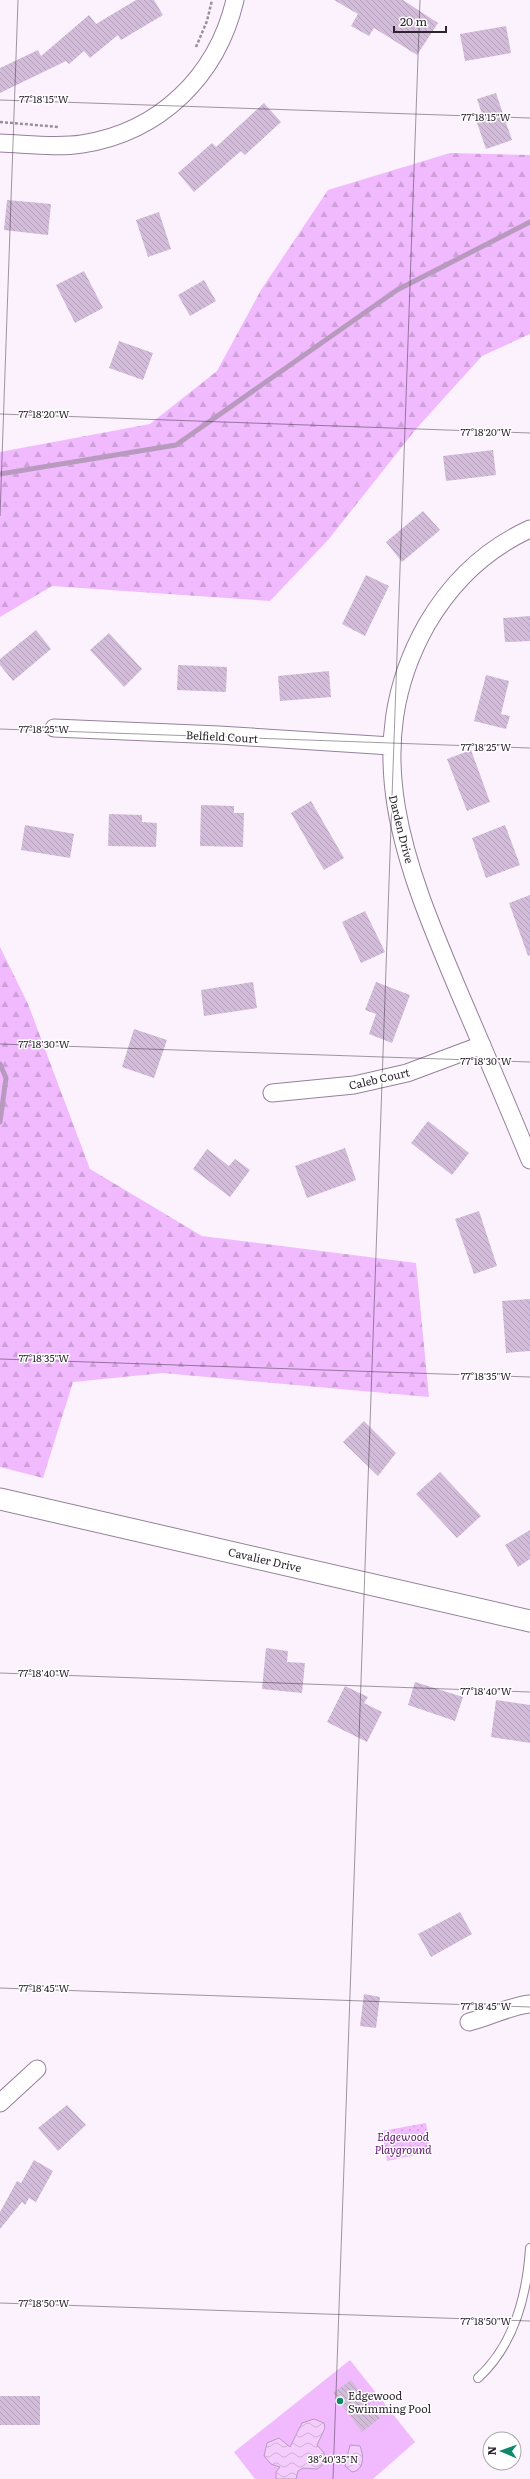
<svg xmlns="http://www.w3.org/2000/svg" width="530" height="2479" font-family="Literata,serif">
<defs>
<pattern id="green-dots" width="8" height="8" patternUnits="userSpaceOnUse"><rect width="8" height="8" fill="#f1b9fe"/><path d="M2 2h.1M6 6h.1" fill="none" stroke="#cf9fda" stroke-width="1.8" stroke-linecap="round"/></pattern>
<pattern id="forest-firs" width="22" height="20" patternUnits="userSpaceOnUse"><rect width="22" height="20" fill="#f1b9fe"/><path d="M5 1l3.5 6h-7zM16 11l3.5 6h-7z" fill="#cf9fda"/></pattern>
<pattern id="water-waves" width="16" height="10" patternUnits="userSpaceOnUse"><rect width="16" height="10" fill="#f4cdfd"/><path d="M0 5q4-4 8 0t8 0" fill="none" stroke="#d2b0d9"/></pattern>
<pattern id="building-back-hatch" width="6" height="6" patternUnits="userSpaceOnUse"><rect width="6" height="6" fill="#d3bcd9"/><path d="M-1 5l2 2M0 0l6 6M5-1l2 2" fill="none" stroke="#b5a1bb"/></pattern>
</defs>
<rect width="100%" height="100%" fill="#fcf2fe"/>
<path fill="url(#green-dots)" d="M 426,2123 L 431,2152 L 387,2161 L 382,2131 Z"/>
<path fill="url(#forest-firs)" d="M 450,153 L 530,155 L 530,334 L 482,356 L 416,429 L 328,540 L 270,601 L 52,586 L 0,617 L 0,452 L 150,424 L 217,371 L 261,290 L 328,190 Z
M 0,947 L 28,1004 L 90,1169 L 202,1236 L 416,1263 L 429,1397 L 163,1373 L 73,1382 L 43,1478 L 0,1467 Z"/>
<path fill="#f1b9fe" d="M 350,2360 L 415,2442 L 373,2479 L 255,2479 L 234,2452 Z"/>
<path fill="url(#water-waves)" stroke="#b89abf" d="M 314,2419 L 324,2423 L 325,2428 L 317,2445 L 324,2453 L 325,2463 L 317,2469 L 303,2468 L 298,2471 L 296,2479 L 276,2479 L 276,2472 L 280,2467 L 271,2464 L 264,2456 L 267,2443 L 279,2438 L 290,2447 L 302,2423 Z
M 350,2445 L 360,2446 C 363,2454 365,2466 356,2471 L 352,2472 L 345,2466 Z"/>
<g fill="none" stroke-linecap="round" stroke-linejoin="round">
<path stroke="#b89abf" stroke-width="5" d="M 0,474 L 176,445 L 397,290 L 530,222
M 0,1064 L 6,1078 L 0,1122"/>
</g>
<path fill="url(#building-back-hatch)" d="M 136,0 L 154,0 L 163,15 L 121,40 L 118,35 L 90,58 L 84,51 L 69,64 L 66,61 L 0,93 L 0,68 L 38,50 L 41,56 L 89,15 L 96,24 Z
M 334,0 L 403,0 L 438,23 L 417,55 L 374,28 L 369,36 L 351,26 L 358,14 Z
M 506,26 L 511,53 L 465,61 L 460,34 Z
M 496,93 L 512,140 L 486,149 L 475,117 L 482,114 L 477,99 Z
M 264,103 L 281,122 L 245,155 L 241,151 L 194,192 L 178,173 L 212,143 L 216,147 Z
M 7,200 L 51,204 L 48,235 L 4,230 Z
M 159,212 L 171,249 L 148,257 L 136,220 Z
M 84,271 L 103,308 L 75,323 L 56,285 Z
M 204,280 L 216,301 L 190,316 L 178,295 Z
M 119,341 L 153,353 L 143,380 L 109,368 Z
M 493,450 L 496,475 L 446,481 L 443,456 Z
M 423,511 L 440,530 L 402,562 L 386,542 Z
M 366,575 L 389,586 L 365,636 L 342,624 Z
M 530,616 L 530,641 L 505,642 L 503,618 Z
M 36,630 L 51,649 L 13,681 L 0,665 L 0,659 Z
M 109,633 L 142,669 L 124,687 L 90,650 Z
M 178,665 L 227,667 L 226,692 L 177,690 Z
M 329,671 L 331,697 L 280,701 L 278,676 Z
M 486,675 L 509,681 L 501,714 L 510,716 L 506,729 L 474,721 Z
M 471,750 L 490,802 L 467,811 L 447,759 Z
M 311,801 L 344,858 L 324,870 L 291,813 Z
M 201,805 L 234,806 L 234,813 L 244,813 L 243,847 L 200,846 Z
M 109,814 L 142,815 L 142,822 L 157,823 L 156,847 L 108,846 Z
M 25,825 L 74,834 L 70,858 L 21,850 Z
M 505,825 L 520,865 L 486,878 L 472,838 Z
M 530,895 L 530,955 L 528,956 L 509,903 Z
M 365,911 L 385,952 L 361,963 L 342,922 Z
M 253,982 L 257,1008 L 204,1016 L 201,990 Z
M 376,982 L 410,995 L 392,1043 L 369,1034 L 376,1014 L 365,1010 Z
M 134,1029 L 167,1040 L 154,1078 L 122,1067 Z
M 428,1121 L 469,1153 L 452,1175 L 411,1143 Z
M 345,1148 L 356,1180 L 307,1198 L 295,1166 Z
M 207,1149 L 229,1166 L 235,1159 L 250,1170 L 230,1197 L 193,1169 Z
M 479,1211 L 497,1266 L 474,1274 L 455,1219 Z
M 530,1299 L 530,1351 L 506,1353 L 502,1301 Z
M 364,1421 L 396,1453 L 378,1476 L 343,1442 Z
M 440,1472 L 481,1516 L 457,1538 L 416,1494 Z
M 530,1530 L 530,1559 L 518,1567 L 505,1545 Z
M 266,1648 L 288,1651 L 287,1662 L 305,1663 L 302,1693 L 262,1689 Z
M 415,1682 L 463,1697 L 455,1721 L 408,1705 Z
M 345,1686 L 368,1697 L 364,1703 L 382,1712 L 367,1742 L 327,1722 Z
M 496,1700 L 530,1705 L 530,1743 L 491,1737 Z
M 460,1912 L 472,1934 L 431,1957 L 418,1934 Z
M 364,1994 L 380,1997 L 376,2028 L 360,2026 Z
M 67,2105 L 86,2125 L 58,2151 L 38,2128 Z
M 34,2160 L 53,2171 L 36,2202 L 29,2198 L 25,2205 L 22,2202 L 0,2229 L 0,2212 L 17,2181 L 21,2183 Z
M 351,2380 L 380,2418 L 362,2432 L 333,2393 Z
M 0,2396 L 40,2396 L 40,2425 L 0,2425 Z"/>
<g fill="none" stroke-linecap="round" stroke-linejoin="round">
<g stroke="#96809b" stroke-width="10">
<path id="service" d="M 478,2378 C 514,2345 527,2295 530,2248"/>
</g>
<g stroke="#96809b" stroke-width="19">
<path id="minor" d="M 0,143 C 27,144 56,148 82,144 C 160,132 217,76 235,0
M 530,529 C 486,549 451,583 427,624 C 355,751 408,871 459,992 C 483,1048 507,1104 530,1160
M 54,728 L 219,735 L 391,746
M 272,1093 L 354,1085 L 407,1073 L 482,1045
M 469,2022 C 490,2017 509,2006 530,2004
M 0,2103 L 37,2069"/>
</g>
<g stroke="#96809b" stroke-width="23">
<path id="tertiary" d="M 0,1499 L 530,1621"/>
</g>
<path stroke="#998f9b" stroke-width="2.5" stroke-dasharray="3 2" stroke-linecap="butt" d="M 196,47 L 207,21 L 212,0
M 0,122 L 59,127"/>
<use href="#service" stroke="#fff" stroke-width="8"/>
<use href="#minor" stroke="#fff" stroke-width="17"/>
<use href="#tertiary" stroke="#fff" stroke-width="21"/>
</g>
<path fill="none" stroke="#2d242f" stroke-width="1" stroke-opacity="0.45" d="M 0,100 L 530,118M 0,414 L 530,433M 0,516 L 18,0M 0,729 L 530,748M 0,1044 L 530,1062M 0,1359 L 530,1377M 0,1673 L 530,1692M 0,1988 L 530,2007M 0,2303 L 530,2321M 333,2479 L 420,0"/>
<circle fill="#0f886a" stroke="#fff" stroke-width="1.5" cx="340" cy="2401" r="4"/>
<g text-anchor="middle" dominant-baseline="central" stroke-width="3" stroke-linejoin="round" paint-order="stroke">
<g font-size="11" fill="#2d242f" stroke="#fff">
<text transform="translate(222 736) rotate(3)">Belfield Court</text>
<text transform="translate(402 829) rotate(76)">Darden Drive</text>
<text transform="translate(379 1078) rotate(-13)">Caleb Court</text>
<text transform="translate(265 1559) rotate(13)">Cavalier Drive</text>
</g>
<g font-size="11" font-style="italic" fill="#601270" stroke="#fff">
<text x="403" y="2136">Edgewood<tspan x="403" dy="13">Playground</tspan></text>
</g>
<g font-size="11" fill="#2d242f" stroke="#fff" text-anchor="start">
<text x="348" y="2395">Edgewood<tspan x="348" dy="13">Swimming Pool</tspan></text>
</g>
</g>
<g font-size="10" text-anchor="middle" fill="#2d242f" stroke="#fff" stroke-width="3" stroke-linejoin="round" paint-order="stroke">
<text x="44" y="103">77°18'15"W</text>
<text x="486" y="121">77°18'15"W</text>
<text x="44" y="418">77°18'20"W</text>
<text x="486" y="436">77°18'20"W</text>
<text x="44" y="733">77°18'25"W</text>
<text x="486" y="751">77°18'25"W</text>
<text x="44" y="1048">77°18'30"W</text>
<text x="486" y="1065">77°18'30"W</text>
<text x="44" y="1362">77°18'35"W</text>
<text x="486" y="1380">77°18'35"W</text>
<text x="44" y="1677">77°18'40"W</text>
<text x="486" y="1695">77°18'40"W</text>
<text x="44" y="1992">77°18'45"W</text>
<text x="486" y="2010">77°18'45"W</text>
<text x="44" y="2307">77°18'50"W</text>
<text x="486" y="2325">77°18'50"W</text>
<text x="333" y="2463">38°40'35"N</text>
</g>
<g transform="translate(502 2451) rotate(272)"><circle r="19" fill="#ffffff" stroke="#aba7ac"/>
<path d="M0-3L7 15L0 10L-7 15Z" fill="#0f886a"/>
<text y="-6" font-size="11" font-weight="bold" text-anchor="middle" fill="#2d242f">N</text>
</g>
<path d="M394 26v6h52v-6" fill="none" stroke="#2d242f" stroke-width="2"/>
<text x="400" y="26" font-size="12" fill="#2d242f" stroke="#ffffff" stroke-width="3" paint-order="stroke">20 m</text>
</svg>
